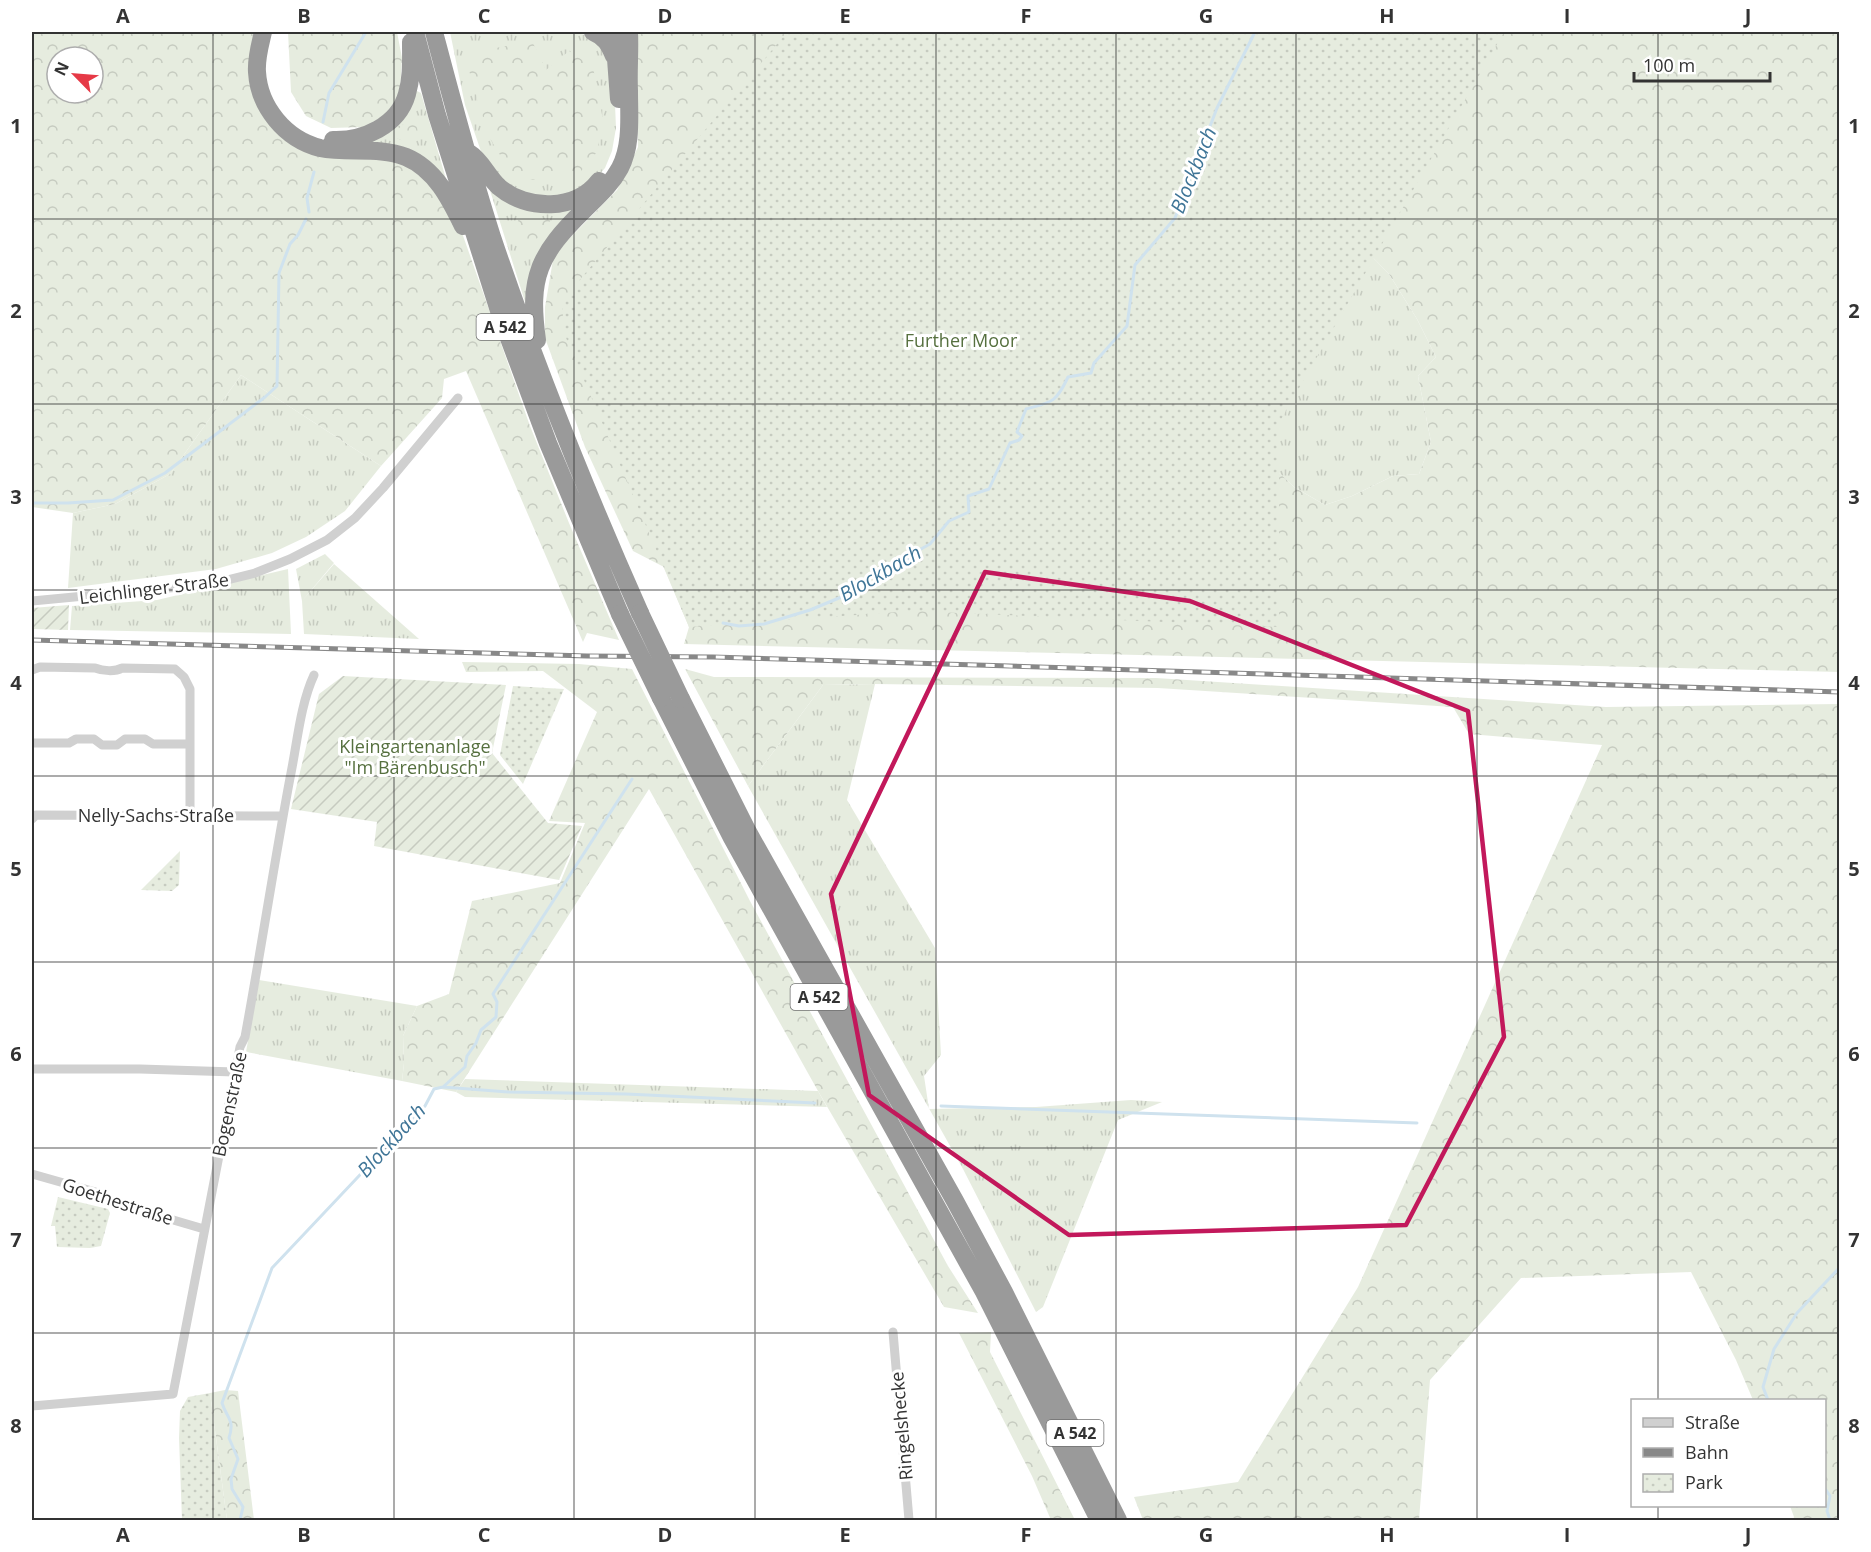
<svg xmlns="http://www.w3.org/2000/svg" width="1871" height="1552" font-family="'Open Sans',sans-serif">
<defs>
<pattern id="grass-tufts" width="24" height="20" patternUnits="userSpaceOnUse" patternTransform="scale(1.5)"><rect width="24" height="20" fill="#e6ecdf"/><path d="M3 7l-1-3M5 7V3M7 7l1-3M15 17l-1-3M17 17v-4M19 17l1-3" fill="none" stroke="#c6cbc0"/></pattern>
<pattern id="forest-crowns" width="20" height="18" patternUnits="userSpaceOnUse" patternTransform="scale(1.5)"><rect width="20" height="18" fill="#e6ecdf"/><path d="M2 6a3 3 0 1 1 6 0M12 15a3 3 0 1 1 6 0" fill="none" stroke="#c6cbc0"/></pattern>
<pattern id="park-dots" width="8" height="8" patternUnits="userSpaceOnUse" patternTransform="scale(1.5)"><rect width="8" height="8" fill="#e6ecdf"/><path d="M2 2h.1M6 6h.1" fill="none" stroke="#c6cbc0" stroke-width="1.8" stroke-linecap="round"/></pattern>
<pattern id="garden-furrows" width="10" height="10" patternUnits="userSpaceOnUse" patternTransform="scale(1.5)"><rect width="10" height="10" fill="#e6ecdf"/><path d="M-1 1l2-2M0 10L10 0M9 11l2-2" fill="none" stroke="#c6cbc0"/></pattern>
</defs>
<rect width="100%" height="100%" fill="#fff"/>
<path fill="url(#grass-tufts)" d="M 450,32 L 573,32 L 586,35 L 601,43 L 614,81 L 616,128 L 612,151 L 605,168 L 591,184 L 550,201 L 512,189 L 485,163 L 465,105 Z
M 417,91 L 421,93 L 446,179 L 357,145 Z
M 488,184 L 515,204 L 586,202 L 526,305 Z
M 1349,233 L 1389,274 L 1417,319 L 1436,357 L 1418,376 L 1431,442 L 1419,474 L 1393,476 L 1352,496 L 1325,505 L 1294,487 L 1270,464 L 1278,411 Z
M 241,375 L 381,466 L 345,511 L 306,537 L 272,553 L 216,569 L 68,588 L 73,513 L 115,504 L 170,474 Z
M 325,554 L 334,563 L 302,601 L 296,569 Z
M 334,564 L 419,639 L 304,634 L 302,601 Z
M 288,569 L 291,634 L 70,630 L 72,606 L 157,600 Z
M 875,684 L 847,800 L 935,948 L 941,1055 L 924,1076 L 929,1109 L 1036,1107 L 1131,1100 L 1162,1102 L 1118,1120 L 1043,1307 L 1036,1312 L 963,1169 L 748,786 L 823,685 Z
M 259,980 L 417,1006 L 403,1036 L 404,1063 L 402,1081 L 246,1052 Z
M 465,1079 L 818,1091 L 827,1107 L 465,1097 L 456,1092 Z"/>
<path fill="url(#forest-crowns)" fill-rule="evenodd" d="M 32,32 L 260,32 L 256,50 L 281,132 L 409,163 L 454,210 L 530,426 L 569,523 L 619,640 L 587,633 L 583,642 L 466,371 L 444,379 L 442,398 L 381,466 L 241,375 L 170,474 L 115,504 L 73,513 L 32,507 ZM 57,57 L 93,57 L 93,93 L 57,93 Z
M 288,32 L 397,32 L 402,58 L 400,91 L 388,113 L 365,127 L 331,128 L 306,116 L 291,92 Z
M 635,32 L 1839,32 L 1839,672 L 684,644 L 689,627 L 664,567 L 633,551 L 585,447 L 545,338 L 545,307 L 554,254 L 617,190 L 638,147 ZM 1349,233 L 1389,274 L 1417,319 L 1436,357 L 1418,376 L 1431,442 L 1419,474 L 1393,476 L 1352,496 L 1325,505 L 1294,487 L 1270,464 L 1278,411 Z
M 532,41 L 546,70 L 569,51 L 593,67 L 603,120 L 597,152 L 576,177 L 534,180 L 513,176 L 489,137 L 464,54 Z
M 415,113 L 418,133 L 404,141 L 391,136 Z
M 518,215 L 551,220 L 527,252 L 519,244 Z
M 462,662 L 579,664 L 632,669 L 750,901 L 948,1266 L 978,1313 L 944,1307 L 818,1091 L 649,789 L 456,1092 L 402,1081 L 404,1063 L 403,1036 L 417,1006 L 449,994 L 472,901 L 560,883 L 585,823 L 549,821 L 597,712 L 543,671 L 466,672 Z
M 685,669 L 714,677 L 1156,678 L 1606,707 L 1839,704 L 1839,1520 L 1793,1520 L 1794,1517 L 1790,1506 L 1824,1506 L 1824,1400 L 1753,1400 L 1736,1360 L 1691,1272 L 1521,1278 L 1430,1380 L 1419,1520 L 1143,1520 L 1134,1497 L 1238,1482 L 1358,1287 L 1602,745 L 1469,734 L 1453,707 L 1158,688 L 875,684 L 823,685 L 748,786 Z
M 991,1332 L 990,1352 L 1075,1520 L 1051,1520 L 1032,1476 L 959,1333 Z
M 225,1390 L 238,1391 L 254,1520 L 227,1520 L 210,1393 Z"/>
<path fill="url(#park-dots)" d="M 787,32 L 1504,32 L 1279,423 L 1279,627 L 912,611 L 689,627 L 564,333 L 562,301 Z
M 513,686 L 564,689 L 523,784 L 500,755 Z
M 180,851 L 179,885 L 172,891 L 141,890 Z
M 58,1197 L 108,1209 L 110,1213 L 101,1246 L 90,1248 L 57,1247 L 55,1226 L 51,1226 Z
M 210,1393 L 227,1520 L 182,1520 L 179,1438 L 180,1411 L 188,1397 Z"/>
<path fill="url(#garden-furrows)" d="M 69,605 L 68,630 L 32,629 L 32,608 Z
M 343,676 L 506,685 L 492,753 L 548,823 L 582,826 L 559,880 L 374,846 L 377,822 L 291,809 L 319,694 Z"/>
<g fill="none" stroke-linecap="round" stroke-linejoin="round">
<path stroke="#cfe2ee" stroke-width="3" d="M 323,122 L 329,93 L 366,32
M 309,212 L 307,198 L 314,172
M 32,503 L 68,503 L 113,500 L 165,473 L 265,397 L 277,386 L 279,273 L 290,244 L 298,235 L 306,219
M 723,623 L 739,626 L 764,624 L 810,610 L 851,593 L 870,574 L 905,563 L 912,554 L 930,544 L 949,521 L 969,512 L 968,496 L 989,489 L 1010,443 L 1019,440 L 1022,436 L 1017,432 L 1026,409 C 1052,402 1056,403 1068,377 L 1091,373 L 1094,363 L 1127,326 L 1135,265 L 1175,218 L 1217,108 L 1255,32
M 443,1087 L 508,1092 L 626,1094 L 815,1103
M 941,1106 L 1417,1123
M 1768,1400 L 1763,1387 L 1774,1349 L 1797,1313 L 1840,1267
M 1824,1487 L 1830,1496 L 1827,1511 L 1830,1520
M 240,1520 L 243,1507 L 232,1489 L 231,1479 L 238,1459 L 229,1438 C 235,1419 227,1419 222,1403 L 272,1268 L 425,1106 L 434,1089 L 443,1087 L 465,1067 L 467,1056 L 476,1043 L 481,1030 L 496,1017 L 497,1002 L 493,994 L 632,779"/>
<path stroke="#d0d0d0" stroke-width="9" d="M 32,601 L 211,584 L 255,573 L 290,559 L 327,540 L 355,518 L 383,488 L 458,398
M 32,670 L 40,667 L 95,668 C 103,671 115,672 122,668 L 175,669 L 184,677 L 190,689 L 190,815
M 32,743 L 69,743 L 76,739 L 94,739 L 102,745 L 117,745 L 125,739 L 145,739 L 153,744 L 189,744
M 32,819 L 36,815 L 283,816
M 32,1069 L 140,1069 L 235,1072
M 32,1174 L 99,1193 L 105,1200 L 204,1229
M 893,1332 L 909,1520
M 32,1406 L 173,1394 L 240,1047 L 245,1037 C 261,950 274,864 290,778 C 297,745 300,705 314,675"/>
<path stroke="#9a9a9a" stroke-width="18" d="M 263,32 C 260,45 256,58 257,72 C 259,107 285,139 320,148 C 348,154 378,146 406,157 C 435,169 450,199 463,226
M 415,32 L 437,115 L 500,314 L 548,443 L 620,614
M 434,32 C 452,100 470,169 492,237 C 535,365 585,489 640,613
M 593,32 C 605,37 609,44 614,56
M 614,32 L 619,99
M 333,140 C 363,141 398,126 407,94 C 412,77 411,60 411,42
M 469,153 C 482,161 487,176 499,187 C 527,211 576,211 599,181
M 537,340 C 528,277 539,254 584,210 C 597,197 611,185 620,168 C 632,145 629,117 629,91 C 628,71 630,51 629,32
M 661,698 L 732,838 L 984,1292 L 1099,1520
M 681,699 L 748,832 L 955,1201 L 1004,1292 L 1118,1520"/>
<g stroke="#888" stroke-width="5">
<path id="rail" d="M 32,640 L 587,656 L 713,657 L 944,664 L 1840,692"/>
</g>
<use href="#rail" stroke="#fff" stroke-width="3" stroke-dasharray="9" stroke-linecap="butt"/>
<path stroke="#9a9a9a" stroke-width="18" d="M 640,613 L 681,699
M 620,614 L 661,698"/>
</g>
<path fill="none" stroke="#c2185b" stroke-width="4.5" stroke-linejoin="round" d="M 985,572 L 1190,601 L 1468,711 L 1504,1037 L 1406,1225 L 1069,1235 L 869,1095 L 831,894 Z"/>
<path fill="none" stroke="#333" stroke-width="1.5" stroke-opacity="0.55" d="M 213,32 L 213,1520M 394,32 L 394,1520M 574,32 L 574,1520M 755,32 L 755,1520M 936,32 L 936,1520M 1116,32 L 1116,1520M 1296,32 L 1296,1520M 1477,32 L 1477,1520M 1658,32 L 1658,1400M 32,219 L 1840,219M 32,404 L 1840,404M 32,590 L 1840,590M 32,776 L 1840,776M 32,962 L 1840,962M 32,1148 L 1840,1148M 32,1333 L 1840,1333M 1658,1506 L 1658,1520"/>
<g text-anchor="middle" dominant-baseline="central" stroke-width="6" stroke-linejoin="round" paint-order="stroke">
<g fill="#fff" stroke="#707070" stroke-width="1.5">
<rect x="476.5" y="314" width="57" height="26" rx="4.5"/>
<rect x="790.5" y="984" width="57" height="26" rx="4.5"/>
<rect x="1046.5" y="1420" width="57" height="26" rx="4.5"/>
</g>
<g font-size="16" font-weight="bold" fill="#333">
<text x="505" y="327">A 542</text>
<text x="819" y="997">A 542</text>
<text x="1075" y="1433">A 542</text>
</g>
<g font-size="18" fill="#56703f" stroke="#fff">
<text x="961" y="340">Further Moor</text>
<text x="415" y="746">Kleingartenanlage<tspan x="415" dy="21">"Im Bärenbusch"</tspan></text>
</g>
<g font-size="18" fill="#333" stroke="#fff">
<text transform="translate(154 588) rotate(-7)">Leichlinger Straße</text>
<text x="156" y="815">Nelly-Sachs-Straße</text>
<text transform="translate(229 1104) rotate(-78)">Bogenstraße</text>
<text transform="translate(118 1201) rotate(18)">Goethestraße</text>
<text transform="translate(901 1426) rotate(-95)">Ringelshecke</text>
</g>
<g font-size="20" font-style="italic" fill="#3f7597" stroke="#fff">
<text transform="translate(1193 170) rotate(-68)">Blockbach</text>
<text transform="translate(880 573) rotate(-30)">Blockbach</text>
<text transform="translate(391 1140) rotate(-48)">Blockbach</text>
</g>
</g>
<rect width="1871" height="1552" fill="none" stroke="#ffffff" stroke-width="66"/>
<rect x="1631" y="1399" width="195" height="108" fill="#ffffff" stroke="#adadad" stroke-width="1.5"/>
<rect x="1643" y="1418" width="30" height="9" fill="#d0d0d0" stroke="#adadad" stroke-width="1.5"/>
<text x="1685" y="1429" font-size="18" fill="#333333">Straße</text>
<rect x="1643" y="1448" width="30" height="9" fill="#888888" stroke="#adadad" stroke-width="1.5"/>
<text x="1685" y="1459" font-size="18" fill="#333333">Bahn</text>
<rect x="1643" y="1474" width="30" height="18" fill="url(#park-dots)" stroke="#adadad" stroke-width="1.5"/>
<text x="1685" y="1489" font-size="18" fill="#333333">Park</text>
<g transform="translate(75 75) rotate(295)"><circle r="28" fill="#ffffff" stroke="#adadad" stroke-width="1.5"/>
<path d="M0-4.5L10 22L0 15L-10 22Z" fill="#e63946"/>
<text y="-9" font-size="16" font-weight="bold" text-anchor="middle" fill="#333333">N</text>
</g>
<path d="M1634 72v9h136v-9" fill="none" stroke="#333333" stroke-width="3"/>
<text x="1643" y="72" font-size="18" fill="#333333" stroke="#ffffff" stroke-width="4.5" paint-order="stroke">100 m</text>
<rect x="33" y="33" width="1805" height="1486" fill="none" stroke="#333" stroke-width="2"/>
<g font-size="20" text-anchor="middle" font-weight="bold" fill="#333">
<text x="123" y="23">A</text>
<text x="304" y="23">B</text>
<text x="484" y="23">C</text>
<text x="665" y="23">D</text>
<text x="845" y="23">E</text>
<text x="1026" y="23">F</text>
<text x="1206" y="23">G</text>
<text x="1387" y="23">H</text>
<text x="1567" y="23">I</text>
<text x="1748" y="23">J</text>
<text x="16" y="133">1</text>
<text x="1854" y="133">1</text>
<text x="16" y="318">2</text>
<text x="1854" y="318">2</text>
<text x="16" y="504">3</text>
<text x="1854" y="504">3</text>
<text x="16" y="690">4</text>
<text x="1854" y="690">4</text>
<text x="16" y="876">5</text>
<text x="1854" y="876">5</text>
<text x="16" y="1061">6</text>
<text x="1854" y="1061">6</text>
<text x="16" y="1247">7</text>
<text x="1854" y="1247">7</text>
<text x="16" y="1433">8</text>
<text x="1854" y="1433">8</text>
<text x="123" y="1542">A</text>
<text x="304" y="1542">B</text>
<text x="484" y="1542">C</text>
<text x="665" y="1542">D</text>
<text x="845" y="1542">E</text>
<text x="1026" y="1542">F</text>
<text x="1206" y="1542">G</text>
<text x="1387" y="1542">H</text>
<text x="1567" y="1542">I</text>
<text x="1748" y="1542">J</text>
</g>
</svg>
